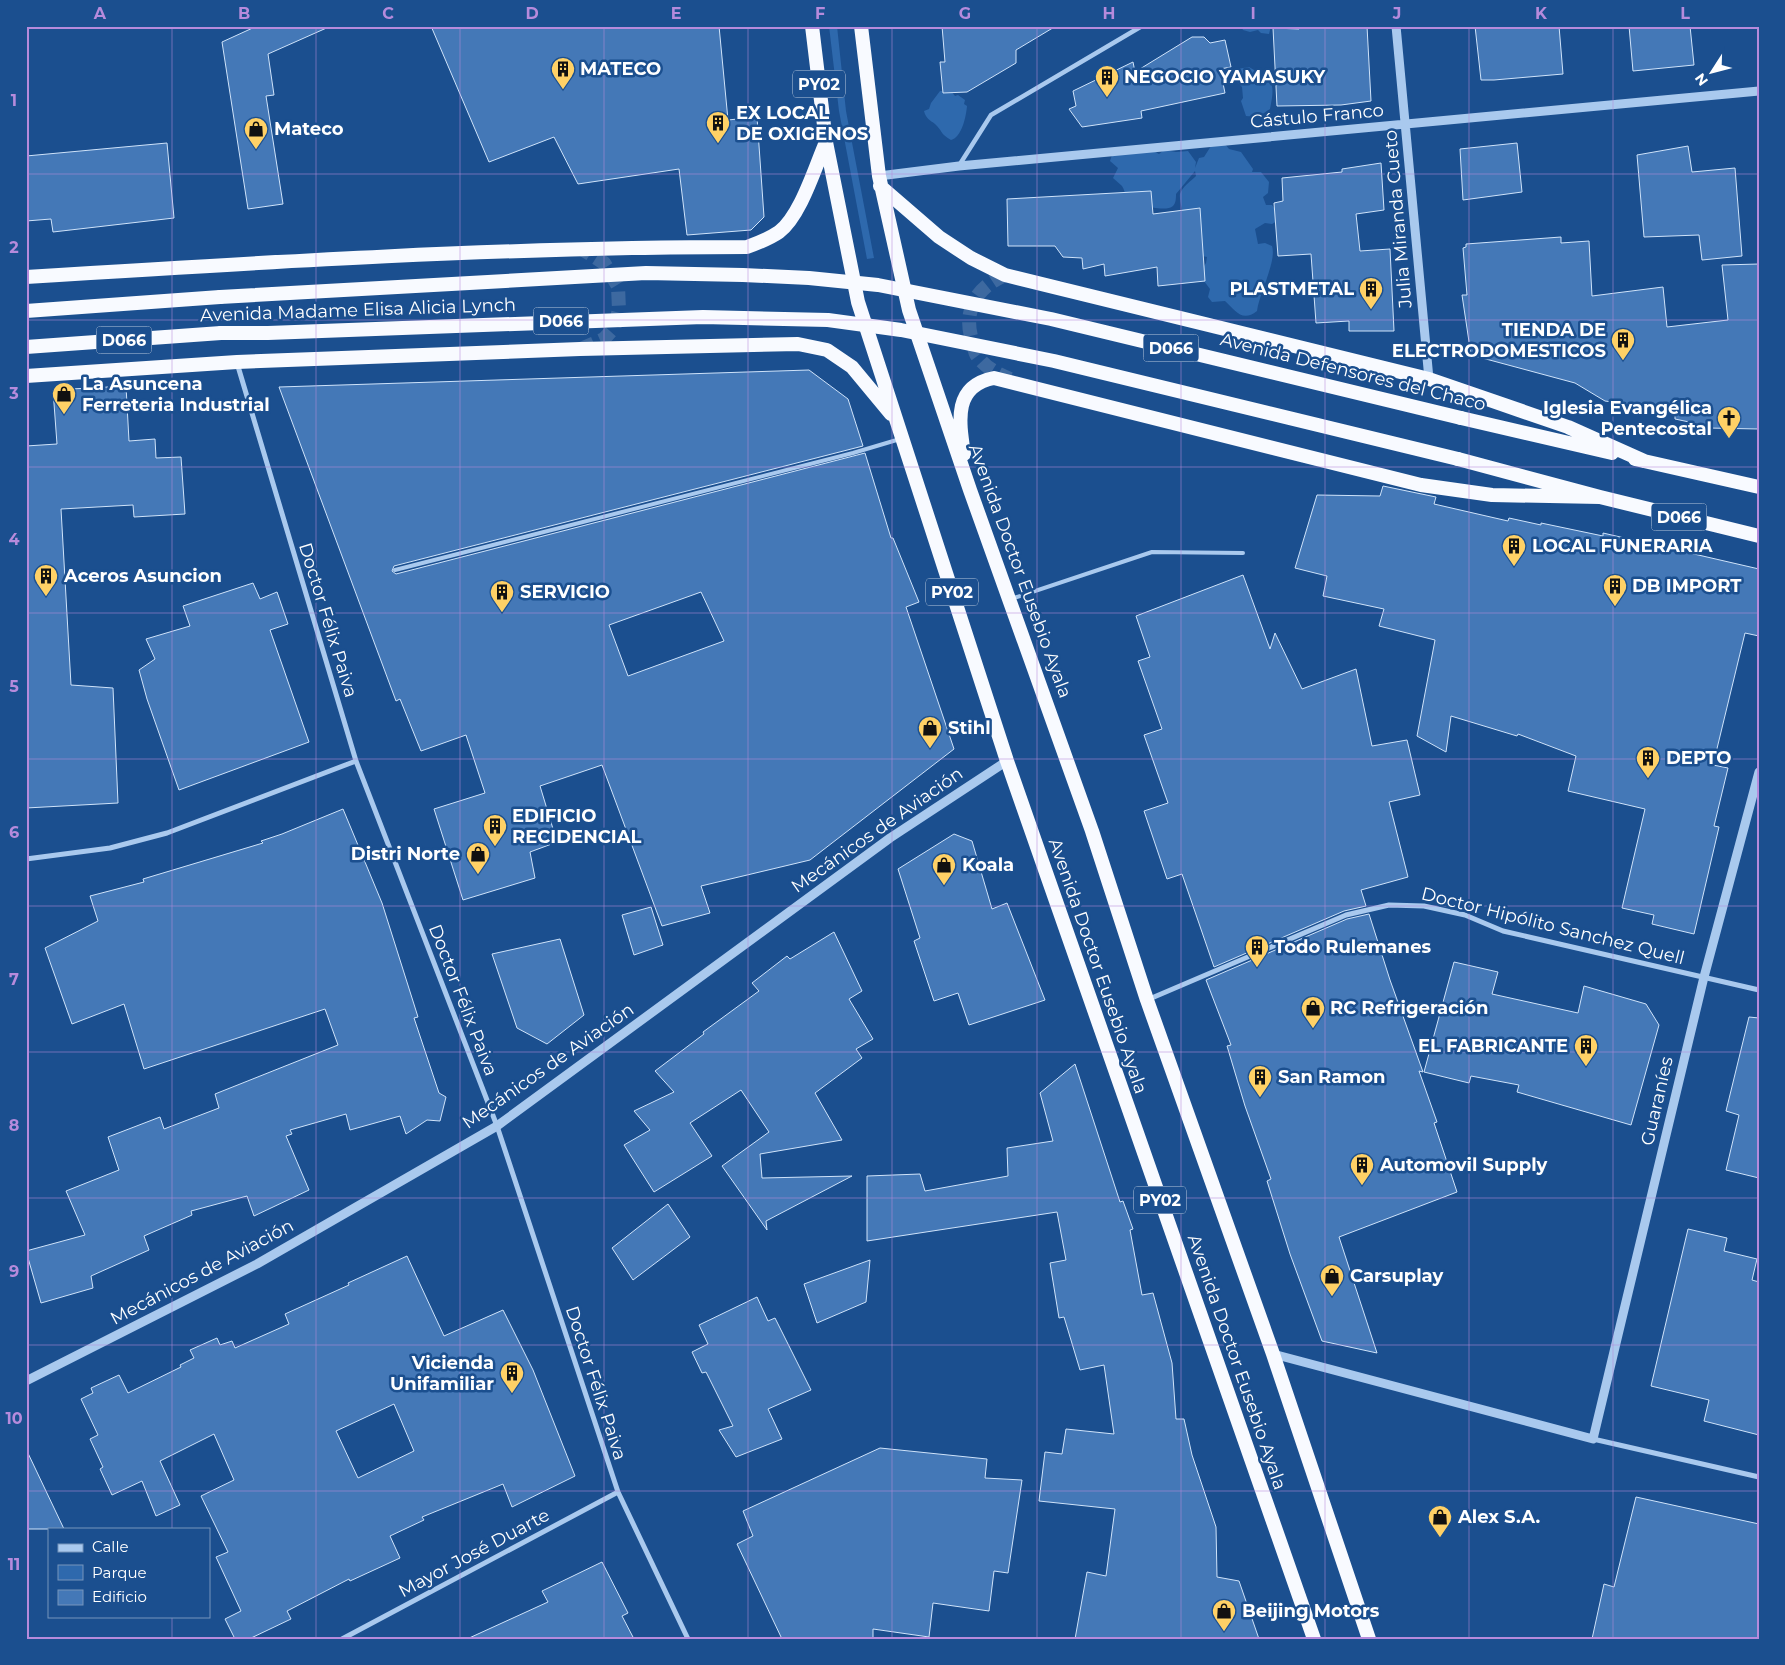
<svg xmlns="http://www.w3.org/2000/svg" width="1785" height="1665" font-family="Montserrat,sans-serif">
<rect width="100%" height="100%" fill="#1b4f8f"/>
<path fill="#2e69ad" d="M 829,26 L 837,26 L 846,111 L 874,258 L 867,259 L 839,111 Z
M 1241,26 L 1271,26 L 1269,34 L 1261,33 L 1258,30 L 1250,32 L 1243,30 Z
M 1249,67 C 1272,81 1276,80 1270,109 L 1258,117 L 1246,116 L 1241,101 L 1243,98 L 1242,87 L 1234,79 L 1237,69 Z
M 940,91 L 951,91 L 955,96 L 958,95 L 965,100 L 964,104 L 967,106 C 966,117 962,137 951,140 C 940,134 942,130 935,124 C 930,120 926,119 924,111 L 929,109 L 931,103 Z
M 1225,144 L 1229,149 L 1241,152 L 1253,169 L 1252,172 L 1261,172 L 1269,182 L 1268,193 L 1263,197 L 1266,205 L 1272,205 L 1279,215 L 1279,220 L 1272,224 L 1265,223 L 1255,229 L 1258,244 L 1265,243 L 1272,246 C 1277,261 1259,294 1257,311 C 1242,323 1235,310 1225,301 L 1212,302 L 1208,297 L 1210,289 L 1201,277 L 1201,271 L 1206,263 L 1207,257 C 1204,256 1201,256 1200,254 C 1193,247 1178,203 1180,194 C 1182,187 1191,181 1196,176 L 1195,171 L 1176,194 C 1176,198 1176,203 1173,206 C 1165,213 1134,204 1127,197 C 1125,194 1124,189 1122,186 C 1119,183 1116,181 1113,178 L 1118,168 L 1110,161 L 1112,155 L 1152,150 L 1159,154 L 1164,150 L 1176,152 L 1188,151 L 1196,162 L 1195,168 L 1199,158 L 1204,157 L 1211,146 Z"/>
<path fill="#4478b7" stroke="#cfe3fa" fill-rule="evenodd" d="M 257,26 L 331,26 L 268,54 L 274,95 L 266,96 L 283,204 L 248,209 L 222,42 Z
M 431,26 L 719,26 L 728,120 L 757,117 L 764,217 L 751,230 L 687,235 L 679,169 L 578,184 L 554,137 L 489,162 Z
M 942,26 L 1056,26 L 1016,50 L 1016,63 L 967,92 L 943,93 L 940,62 L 945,62 Z
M 1299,26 L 1367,26 L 1371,101 L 1341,105 L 1277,106 L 1273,28 L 1299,29 Z
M 1475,26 L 1559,26 L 1563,74 L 1494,80 L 1481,80 Z
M 1629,26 L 1690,26 L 1694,65 L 1633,71 Z
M 1192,37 L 1204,37 L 1210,43 L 1225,40 L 1231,67 L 1220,69 L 1225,93 L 1141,111 L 1142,118 L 1082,127 L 1069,109 L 1076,106 L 1073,91 L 1133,62 L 1135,72 Z
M 167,143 L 174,218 L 53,232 L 51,219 L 26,221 L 26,156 Z
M 1517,143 L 1522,192 L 1463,200 L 1460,149 Z
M 1688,146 L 1692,172 L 1735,168 L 1742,256 L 1702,260 L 1699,235 L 1644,237 L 1637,155 Z
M 1381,163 L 1384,210 L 1356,214 L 1360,251 L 1390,249 L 1394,331 L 1349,331 L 1349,321 L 1316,323 L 1311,254 L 1278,256 L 1274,203 L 1283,201 L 1282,178 L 1342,172 L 1342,169 Z
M 1151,191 L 1153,214 L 1200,208 L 1205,281 L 1158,286 L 1157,267 L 1105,276 L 1104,264 L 1083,269 L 1082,258 L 1063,257 L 1055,246 L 1008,246 L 1007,199 Z
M 1561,237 L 1561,243 L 1589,241 L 1592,296 L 1663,287 L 1667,327 L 1728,320 L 1722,265 L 1759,264 L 1759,429 L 1708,428 L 1708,426 L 1675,419 L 1675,411 L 1605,401 L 1575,383 L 1471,355 L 1462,295 L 1467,295 L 1463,248 L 1466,247 L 1466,244 Z
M 809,370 L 848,399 L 863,446 L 394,566 L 392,571 L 396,574 L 865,453 L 891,538 L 893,538 L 919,602 L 906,607 L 954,749 L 810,860 L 701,886 L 710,913 L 662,926 L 602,765 L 540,786 L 557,842 L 530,852 L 535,878 L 463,900 L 434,809 L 485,793 L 466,735 L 421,751 L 400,699 L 396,701 L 279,387 ZM 701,592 L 724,641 L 628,676 L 609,625 Z
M 126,386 L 129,441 L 155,439 L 156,458 L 181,457 L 185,514 L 134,517 L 133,505 L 61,509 L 71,685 L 113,688 L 118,803 L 26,808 L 26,446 L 57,444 L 53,390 Z
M 1383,486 L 1436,497 L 1434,504 L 1508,521 L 1509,518 L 1541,525 L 1541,523 L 1603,536 L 1603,533 L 1759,569 L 1759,636 L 1745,633 L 1713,765 L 1728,768 L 1714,826 L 1719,827 L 1694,934 L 1652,924 L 1654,915 L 1622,908 L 1645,809 L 1568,791 L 1576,756 L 1518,734 L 1517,736 L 1451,716 L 1446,752 L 1417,736 L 1435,640 L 1379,626 L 1384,609 L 1323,596 L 1327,576 L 1295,568 L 1317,495 L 1380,496 Z
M 1243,575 L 1270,649 L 1275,633 L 1302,689 L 1356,669 L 1372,746 L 1407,740 L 1420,795 L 1389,802 L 1408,877 L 1361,890 L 1366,906 L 1344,911 L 1214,967 L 1182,874 L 1167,879 L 1144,811 L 1168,803 L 1144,735 L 1162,729 L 1138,661 L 1150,657 L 1136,616 Z
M 253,583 L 260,599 L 277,592 L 288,624 L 270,630 L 309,742 L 179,790 L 147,699 L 139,670 L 155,659 L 146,639 L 190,626 L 183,606 Z
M 343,809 L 382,903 L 418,1017 L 414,1018 L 439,1093 L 446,1097 L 440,1121 L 427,1120 L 406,1134 L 400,1116 L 350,1130 L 346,1114 L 290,1130 L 292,1134 L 286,1136 L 309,1190 L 254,1216 L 247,1196 L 191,1211 L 192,1215 L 144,1236 L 149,1250 L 91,1276 L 93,1288 L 41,1303 L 26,1251 L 85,1235 L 66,1191 L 119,1170 L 108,1137 L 160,1117 L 164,1129 L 219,1108 L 215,1094 L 338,1045 L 325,1009 L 144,1069 L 124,1004 L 72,1024 L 45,948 L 98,921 L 90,896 L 144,882 L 143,879 L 263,843 L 261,841 L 282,834 Z
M 954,834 L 972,841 L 992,909 L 1007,903 L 1045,1000 L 969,1025 L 958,993 L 934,1001 L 914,941 L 920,938 L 898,869 Z
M 651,907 L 663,945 L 634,955 L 622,915 Z
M 1369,914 L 1390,980 L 1423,1072 L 1419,1071 L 1437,1122 L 1434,1123 L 1457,1192 L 1339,1237 L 1377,1353 L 1322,1341 L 1290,1254 L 1267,1181 L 1271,1179 L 1245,1106 L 1227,1046 L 1231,1045 L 1206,980 L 1347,919 Z
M 834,932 L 862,991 L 849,999 L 873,1039 L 856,1049 L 862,1058 L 815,1093 L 842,1140 L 760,1154 L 762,1178 L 852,1176 L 766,1221 L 767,1230 L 722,1166 L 769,1132 L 741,1090 L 690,1123 L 712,1156 L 654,1192 L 624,1145 L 650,1130 L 634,1111 L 674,1092 L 655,1071 L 704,1034 L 703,1032 L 759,991 L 752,983 L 787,956 L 790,959 Z
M 560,939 L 584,1015 L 547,1044 L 517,1028 L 492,954 Z
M 1454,962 L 1498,972 L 1492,994 L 1578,1013 L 1584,986 L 1646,1004 L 1659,1025 L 1631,1125 L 1517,1092 L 1519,1085 L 1471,1076 L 1469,1083 L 1424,1072 Z
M 1749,1017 L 1759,1018 L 1759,1178 L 1726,1170 L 1739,1115 L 1726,1111 Z
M 1075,1064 L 1120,1202 L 1123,1201 L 1133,1229 L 1130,1230 L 1142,1295 L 1153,1293 L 1172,1363 L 1176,1419 L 1184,1419 L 1192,1455 L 1216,1527 L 1217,1577 L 1239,1581 L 1259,1639 L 1075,1639 L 1087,1572 L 1106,1576 L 1115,1509 L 1039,1501 L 1045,1452 L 1062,1454 L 1066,1429 L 1114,1434 L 1104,1365 L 1080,1370 L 1064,1317 L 1059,1318 L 1050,1263 L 1066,1260 L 1057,1212 L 867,1241 L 867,1176 L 920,1174 L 925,1191 L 1008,1176 L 1007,1148 L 1053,1141 L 1040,1093 Z
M 668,1204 L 690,1237 L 633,1280 L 612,1248 Z
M 1688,1229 L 1727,1238 L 1724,1251 L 1757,1259 L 1752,1280 L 1759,1282 L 1759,1435 L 1704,1421 L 1709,1400 L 1651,1386 Z
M 407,1256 L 444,1336 L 503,1310 L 533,1370 L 575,1476 L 512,1507 L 503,1484 L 422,1517 L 424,1520 L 390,1536 L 400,1558 L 350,1581 L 349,1579 L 287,1611 L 291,1619 L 249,1639 L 235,1639 L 225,1619 L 241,1611 L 216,1557 L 228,1552 L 201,1496 L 234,1480 L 214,1434 L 160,1461 L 180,1505 L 156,1516 L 142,1481 L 112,1495 L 100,1469 L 103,1467 L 90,1439 L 98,1435 L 81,1399 L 93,1393 L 91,1388 L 119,1375 L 128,1393 L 181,1367 L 180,1365 L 194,1358 L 190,1350 L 217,1338 L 220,1345 L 232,1341 L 235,1348 L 289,1324 L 285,1314 L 349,1285 L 348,1283 ZM 394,1404 L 414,1451 L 358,1478 L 336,1431 Z
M 870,1260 L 866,1302 L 817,1323 L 804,1284 Z
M 757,1297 L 768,1321 L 775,1318 L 811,1390 L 768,1409 L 782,1439 L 736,1457 L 719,1430 L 733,1426 L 706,1372 L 702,1373 L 692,1352 L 708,1344 L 699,1325 Z
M 880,1448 L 987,1459 L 985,1478 L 1022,1480 L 1008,1573 L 994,1571 L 989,1611 L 933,1603 L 929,1637 L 873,1629 L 873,1639 L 782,1639 L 737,1544 L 753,1536 L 743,1511 Z
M 26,1449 L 64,1529 L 26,1529 Z
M 1636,1497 L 1759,1524 L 1759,1639 L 1592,1639 L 1604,1584 L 1614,1587 Z
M 602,1562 L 628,1613 L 622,1616 L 634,1639 L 467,1639 L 548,1602 L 542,1591 Z"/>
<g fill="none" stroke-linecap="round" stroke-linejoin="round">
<path stroke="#3d69a0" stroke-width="14" stroke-dasharray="14 7" stroke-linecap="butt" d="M 1005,275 C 975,288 962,312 973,343 C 974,348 975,354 978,357 C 986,368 998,374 1010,379
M 581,349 L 604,339 L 614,328 L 619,310 L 618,286 L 604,263 L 582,249"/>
<path stroke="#a9c9ee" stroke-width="4" d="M 395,570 L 853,453 L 900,439
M 1011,599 L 1152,552 L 1243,553"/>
<path stroke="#a9c9ee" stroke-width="4.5" d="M 960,164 L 991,115 L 1142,26"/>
<path stroke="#a9c9ee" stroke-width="5" d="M 237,363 L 356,761 L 497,1126 L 618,1492 L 688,1639
M 26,859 L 110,848 L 167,833 L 356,761
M 1147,1000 L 1346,915 L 1389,905 L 1424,906 L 1465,915 L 1503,931 L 1759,990
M 1593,1439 L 1759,1477
M 342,1639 L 618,1492"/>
<path stroke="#a9c9ee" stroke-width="9" d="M 1396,26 L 1429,379
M 879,176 L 959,166 L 1759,91
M 1273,1354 L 1593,1439 L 1704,977 L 1759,772
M 26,1381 L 257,1264 L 497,1126 L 890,838 L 1007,761"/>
<path stroke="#f8faff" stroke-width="14" d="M 812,26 L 826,142 L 858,302 L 1007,761 L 1314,1639
M 861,26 L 879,176 L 909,310 L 970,490 L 1092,831 L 1147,1000 L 1273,1354 L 1369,1639
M 880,186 L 939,237 L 971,258 L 1005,275 L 1429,379 L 1568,427 L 1644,461
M 26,277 C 266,262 506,247 747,247 C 758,243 769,239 779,232 C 801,215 815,167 826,142
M 26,311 L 220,297
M 26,347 L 221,333
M 26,376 L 237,362 L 580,349 L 798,344 L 827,350 L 852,367 L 891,414
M 1461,418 L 1612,453
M 964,454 C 959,421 953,386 994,378 L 1421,485 L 1492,495 L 1600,497
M 1458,459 L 1600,497 L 1759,536
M 1635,459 L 1759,487"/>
<path stroke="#f8faff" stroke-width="14" d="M 220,297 L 646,273 L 743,275 L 809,278 L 878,285 L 1051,319 L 1461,418
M 221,333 L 268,333 L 703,317 L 828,320 L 901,330 L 1054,361 L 1458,459"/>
</g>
<path fill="none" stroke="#b68bdc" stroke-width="1" stroke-opacity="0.55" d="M 172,26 L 172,1529M 316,26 L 316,1639M 460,26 L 460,1639M 604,26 L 604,1639M 748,26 L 748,1639M 892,26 L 892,1639M 1037,26 L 1037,1639M 1181,26 L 1181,1639M 1325,26 L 1325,1639M 1469,26 L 1469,1639M 1613,26 L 1613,1639M 26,174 L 1759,174M 26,320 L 1759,320M 26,467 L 1759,467M 26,613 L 1759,613M 26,759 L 1759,759M 26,906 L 1759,906M 26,1052 L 1759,1052M 26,1198 L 1759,1198M 26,1345 L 1759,1345M 26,1491 L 1759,1491M 172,1616 L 172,1639"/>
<defs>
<g id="building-pin" transform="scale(1.25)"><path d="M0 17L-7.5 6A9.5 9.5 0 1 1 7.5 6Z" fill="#ffd166" stroke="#1b4f8f"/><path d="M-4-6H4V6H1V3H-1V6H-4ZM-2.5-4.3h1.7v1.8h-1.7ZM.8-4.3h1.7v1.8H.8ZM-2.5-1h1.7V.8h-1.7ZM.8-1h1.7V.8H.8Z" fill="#111"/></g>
<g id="shop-pin" transform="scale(1.25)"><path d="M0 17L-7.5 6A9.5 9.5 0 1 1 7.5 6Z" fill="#ffd166" stroke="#1b4f8f"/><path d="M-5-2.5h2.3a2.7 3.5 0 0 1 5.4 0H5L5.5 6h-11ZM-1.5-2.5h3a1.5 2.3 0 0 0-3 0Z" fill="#111"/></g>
<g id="church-pin" transform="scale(1.25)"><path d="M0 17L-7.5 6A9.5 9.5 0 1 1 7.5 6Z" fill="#ffd166" stroke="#1b4f8f"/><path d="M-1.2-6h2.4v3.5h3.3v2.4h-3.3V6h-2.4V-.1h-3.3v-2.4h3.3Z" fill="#111"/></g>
</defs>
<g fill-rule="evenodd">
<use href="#building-pin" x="563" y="69"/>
<use href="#building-pin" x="1107" y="77"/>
<use href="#building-pin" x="718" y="123"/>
<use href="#shop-pin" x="256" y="129"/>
<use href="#building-pin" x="1371" y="289"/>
<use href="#building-pin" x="1623" y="340"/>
<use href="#shop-pin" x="64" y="394"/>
<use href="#church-pin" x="1729" y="418"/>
<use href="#building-pin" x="1514" y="546"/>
<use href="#building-pin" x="46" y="576"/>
<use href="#building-pin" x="1615" y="586"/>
<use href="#building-pin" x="502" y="592"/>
<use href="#shop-pin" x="930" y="728"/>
<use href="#building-pin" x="1648" y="758"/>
<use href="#building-pin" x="495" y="826"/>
<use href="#shop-pin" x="478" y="854"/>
<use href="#shop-pin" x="944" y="865"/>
<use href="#building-pin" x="1257" y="947"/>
<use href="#shop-pin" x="1313" y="1008"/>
<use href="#building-pin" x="1586" y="1046"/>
<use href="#building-pin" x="1260" y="1077"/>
<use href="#building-pin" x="1362" y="1165"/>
<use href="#shop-pin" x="1332" y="1276"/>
<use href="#building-pin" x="512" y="1373"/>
<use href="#shop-pin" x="1440" y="1517"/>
<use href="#shop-pin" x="1224" y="1611"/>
</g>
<g text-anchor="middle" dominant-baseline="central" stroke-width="5" stroke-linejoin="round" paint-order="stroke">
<g fill="#1b4f8f" stroke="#bbcadd" stroke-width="1">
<rect x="793" y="70.5" width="52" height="27" rx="4"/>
<rect x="533.5" y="307.5" width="55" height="27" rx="4"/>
<rect x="96.5" y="326.5" width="55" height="27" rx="4"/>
<rect x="1143.5" y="334.5" width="55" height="27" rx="4"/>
<rect x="1651.5" y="503.5" width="55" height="27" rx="4"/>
<rect x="926" y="578.5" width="52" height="27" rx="4"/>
<rect x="1134" y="1186.5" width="52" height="27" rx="4"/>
</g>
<g font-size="16" font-weight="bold" fill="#fff">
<text x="819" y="84">PY02</text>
<text x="561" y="321">D066</text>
<text x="124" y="340">D066</text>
<text x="1171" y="348">D066</text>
<text x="1679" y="517">D066</text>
<text x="952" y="592">PY02</text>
<text x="1160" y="1200">PY02</text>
</g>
<g font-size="18" font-weight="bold" fill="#fff" stroke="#1b4f8f" text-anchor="start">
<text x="580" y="69">MATECO</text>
<text x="1124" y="77">NEGOCIO YAMASUKY</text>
<text x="736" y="113">EX LOCAL<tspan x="736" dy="21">DE OXIGENOS</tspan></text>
<text x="274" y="129">Mateco</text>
<text x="1354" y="289" text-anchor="end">PLASTMETAL</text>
<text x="1606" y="330" text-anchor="end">TIENDA DE<tspan x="1606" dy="21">ELECTRODOMESTICOS</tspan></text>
<text x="82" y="384">La Asuncena<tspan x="82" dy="21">Ferreteria Industrial</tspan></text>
<text x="1712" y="408" text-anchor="end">Iglesia Evangélica<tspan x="1712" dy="21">Pentecostal</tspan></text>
<text x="1532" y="546">LOCAL FUNERARIA</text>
<text x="64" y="576">Aceros Asuncion</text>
<text x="1632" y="586">DB IMPORT</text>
<text x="520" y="592">SERVICIO</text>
<text x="948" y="728">Stihl</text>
<text x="1666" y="758">DEPTO</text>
<text x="512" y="816">EDIFICIO<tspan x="512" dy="21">RECIDENCIAL</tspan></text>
<text x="460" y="854" text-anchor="end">Distri Norte</text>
<text x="962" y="865">Koala</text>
<text x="1274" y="947">Todo Rulemanes</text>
<text x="1330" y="1008">RC Refrigeración</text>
<text x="1568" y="1046" text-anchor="end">EL FABRICANTE</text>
<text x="1278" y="1077">San Ramon</text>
<text x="1380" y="1165">Automovil Supply</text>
<text x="1350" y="1276">Carsuplay</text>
<text x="494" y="1363" text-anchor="end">Vicienda<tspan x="494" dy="21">Unifamiliar</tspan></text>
<text x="1458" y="1517">Alex S.A.</text>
<text x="1242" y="1611">Beijing Motors</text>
</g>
<g font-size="18" fill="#fff" stroke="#1b4f8f">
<text transform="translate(1317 116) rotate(-5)">Cástulo Franco</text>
<text transform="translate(1398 219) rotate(-95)">Julia Miranda Cueto</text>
<text transform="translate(358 310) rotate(-2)">Avenida Madame Elisa Alicia Lynch</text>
<text transform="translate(1353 372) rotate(14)">Avenida Defensores del Chaco</text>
<text transform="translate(1020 571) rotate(70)">Avenida Doctor Eusebio Ayala</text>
<text transform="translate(328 620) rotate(73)">Doctor Félix Paiva</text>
<text transform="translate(877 830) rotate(-35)">Mecánicos de Aviación</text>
<text transform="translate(1553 926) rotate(14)">Doctor Hipólito Sanchez Quell</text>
<text transform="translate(1098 966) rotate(71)">Avenida Doctor Eusebio Ayala</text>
<text transform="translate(463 1000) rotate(69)">Doctor Félix Paiva</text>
<text transform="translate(548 1066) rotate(-35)">Mecánicos de Aviación</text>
<text transform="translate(1657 1101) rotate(-77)">Guaraníes</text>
<text transform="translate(202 1272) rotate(-28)">Mecánicos de Aviación</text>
<text transform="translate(1237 1362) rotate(71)">Avenida Doctor Eusebio Ayala</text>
<text transform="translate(596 1383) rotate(72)">Doctor Félix Paiva</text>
<text transform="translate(474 1553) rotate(-28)">Mayor José Duarte</text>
</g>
</g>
<rect width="1785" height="1665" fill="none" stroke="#1b4f8f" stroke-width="55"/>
<rect x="48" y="1528" width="162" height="90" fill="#1b4f8f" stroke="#7695bc"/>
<rect x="58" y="1544" width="25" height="8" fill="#a9c9ee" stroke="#7695bc"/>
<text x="92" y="1552" font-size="15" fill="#ffffff">Calle</text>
<rect x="58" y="1565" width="25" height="15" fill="#2e69ad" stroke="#7695bc"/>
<text x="92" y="1578" font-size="15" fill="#ffffff">Parque</text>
<rect x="58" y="1590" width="25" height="15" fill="#4478b7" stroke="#7695bc"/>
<text x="92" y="1602" font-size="15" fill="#ffffff">Edificio</text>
<g transform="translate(1712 72) rotate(234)" stroke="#1b4f8f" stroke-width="4" paint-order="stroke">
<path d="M0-4L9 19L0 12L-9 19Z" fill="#ffffff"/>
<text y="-8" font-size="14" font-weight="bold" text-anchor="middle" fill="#ffffff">N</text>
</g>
<rect x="28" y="28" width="1730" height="1610" fill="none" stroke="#b68bdc" stroke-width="2"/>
<g font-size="16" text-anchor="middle" font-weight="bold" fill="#b68bdc">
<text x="100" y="19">A</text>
<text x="244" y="19">B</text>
<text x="388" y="19">C</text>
<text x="532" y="19">D</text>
<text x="676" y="19">E</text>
<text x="820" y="19">F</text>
<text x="965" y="19">G</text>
<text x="1109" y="19">H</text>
<text x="1253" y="19">I</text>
<text x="1397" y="19">J</text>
<text x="1541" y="19">K</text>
<text x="1685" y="19">L</text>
<text x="14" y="106">1</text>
<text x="14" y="253">2</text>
<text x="14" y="399">3</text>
<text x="14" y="545">4</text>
<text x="14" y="692">5</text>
<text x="14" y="838">6</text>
<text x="14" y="985">7</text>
<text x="14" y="1131">8</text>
<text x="14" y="1277">9</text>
<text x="14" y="1424">10</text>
<text x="14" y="1570">11</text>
</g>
</svg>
